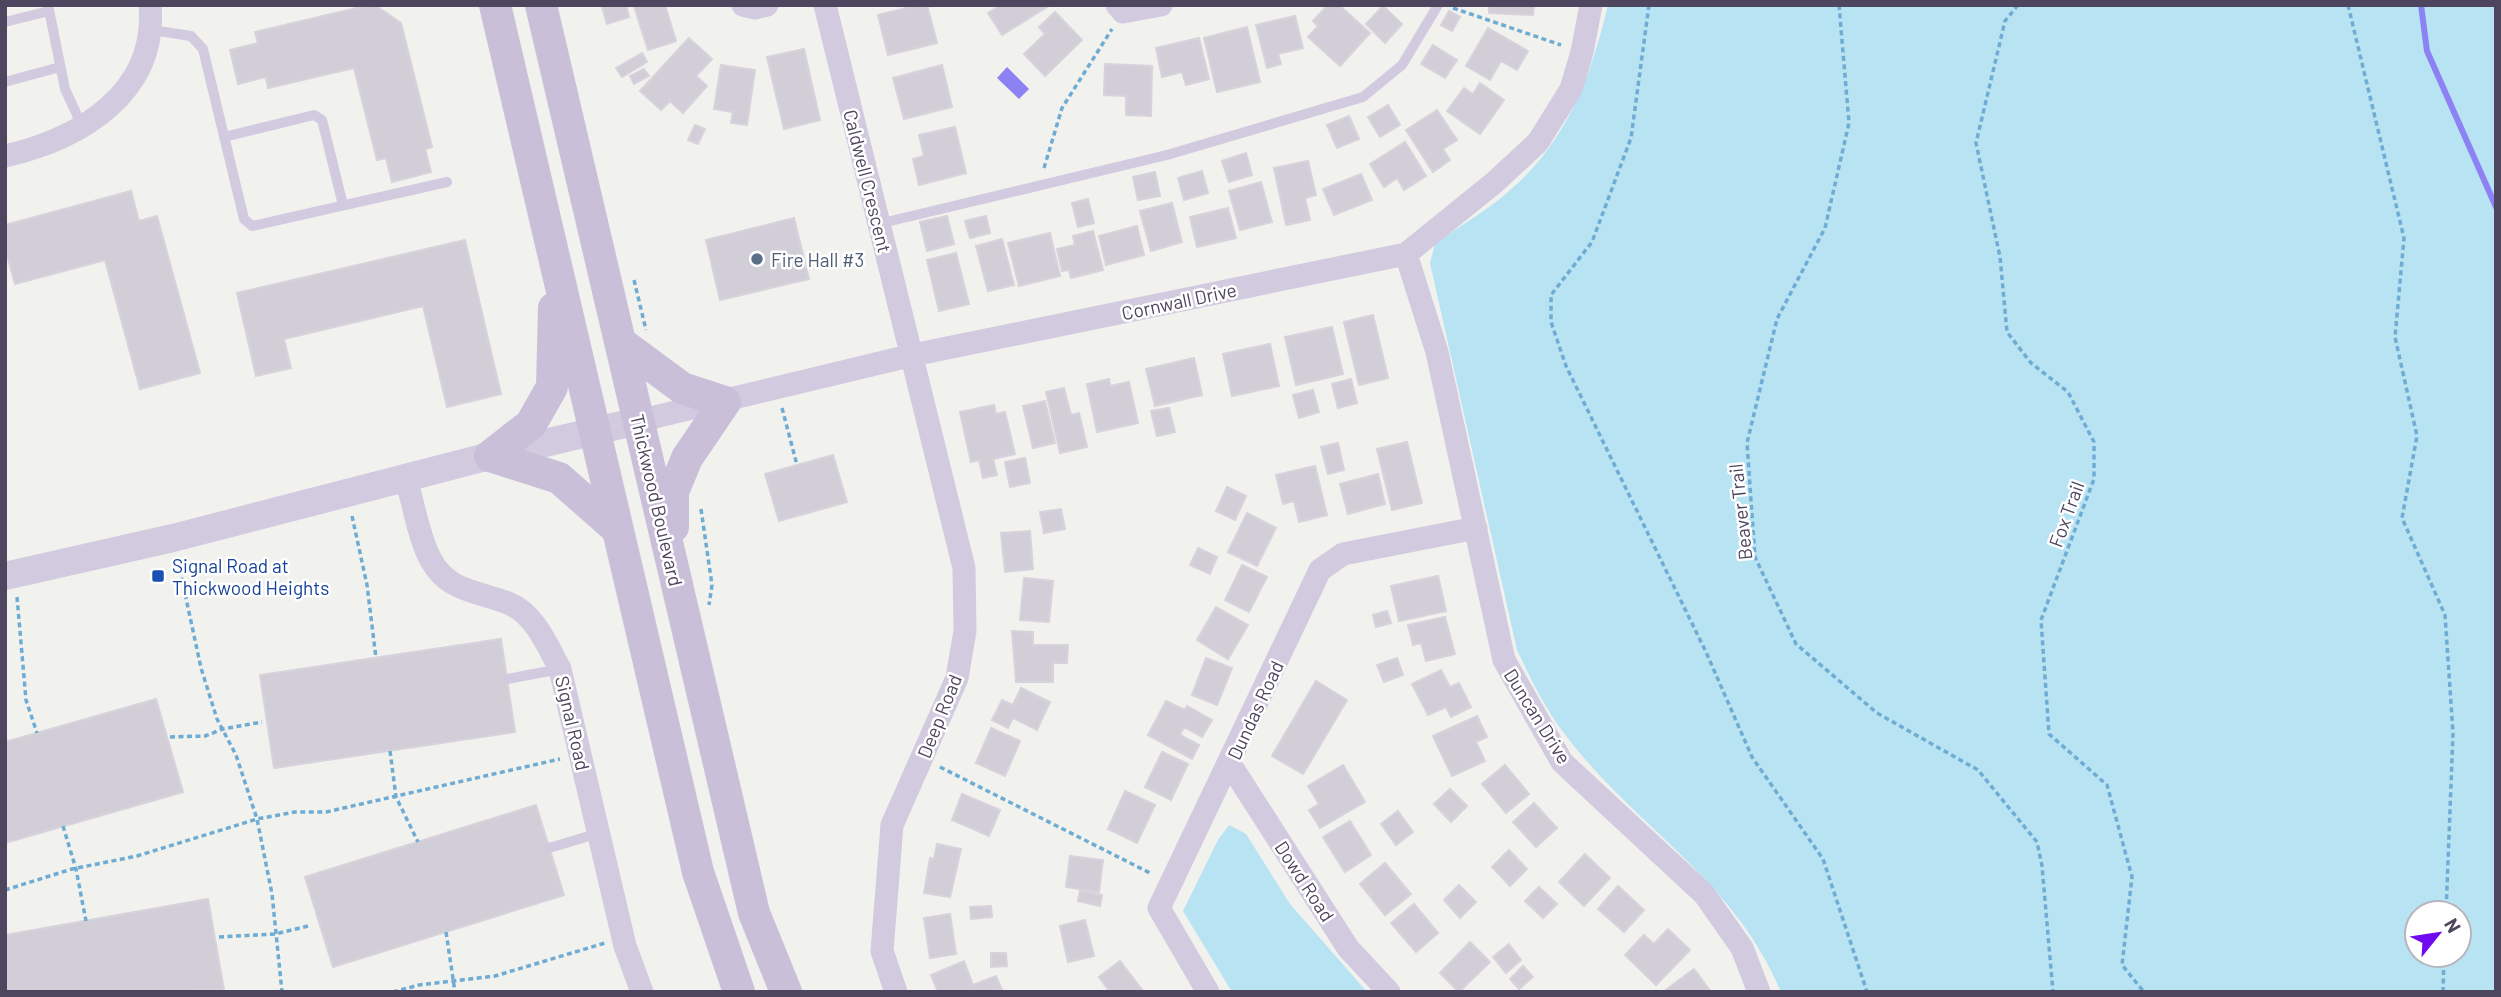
<svg xmlns="http://www.w3.org/2000/svg" width="2501" height="997" font-family="Barlow,sans-serif">
<rect width="100%" height="100%" fill="#f1f1ee"/>
<path fill="#b8e3f3" fill-rule="evenodd" d="M 1608,5 L 2496,5 L 2496,992 L 1781,992 C 1733,877 1634,827 1564,733 C 1544,707 1531,679 1517,650 L 1430,263 L 1435,244 C 1459,226 1487,211 1509,191 C 1567,142 1591,76 1608,5 ZM 2417,913 L 2459,913 L 2459,955 L 2417,955 Z
M 1229,825 L 1246,834 L 1290,904 L 1367,992 L 1232,992 L 1183,911 L 1218,840 Z"/>
<path fill="#8c82f4" d="M 1007,67 L 1029,89 L 1019,99 L 997,78 Z"/>
<g fill="none" stroke-linecap="round" stroke-linejoin="round">
<path stroke="#8c82f4" stroke-width="6" d="M 2421,5 L 2427,51 L 2496,207"/>
</g>
<path fill="#d2ced7" stroke="#d7d2db" stroke-width="2" d="M 369,5 L 375,5 L 401,23 L 432,147 L 425,149 L 431,172 L 392,182 L 386,158 L 377,160 L 354,68 L 268,88 L 266,77 L 238,84 L 230,50 L 258,43 L 255,32 Z
M 626,5 L 629,17 L 607,24 L 602,7 Z
M 665,5 L 676,41 L 648,50 L 634,6 Z
M 918,5 L 927,5 L 937,43 L 888,55 L 878,15 Z
M 1001,5 L 1050,5 L 1002,35 L 988,13 Z
M 1328,5 L 1339,5 L 1370,33 L 1340,66 L 1308,37 L 1318,26 L 1313,21 Z
M 1489,5 L 1534,5 L 1533,15 L 1489,13 Z
M 1383,6 L 1402,24 L 1385,43 L 1366,24 Z
M 1449,11 L 1460,17 L 1452,31 L 1441,25 Z
M 1055,12 L 1082,40 L 1045,76 L 1024,54 L 1045,34 L 1039,27 Z
M 1295,16 L 1303,48 L 1278,54 L 1281,64 L 1267,68 L 1256,25 Z
M 1247,27 L 1260,82 L 1217,92 L 1204,38 Z
M 1488,28 L 1528,51 L 1517,70 L 1501,61 L 1490,80 L 1466,66 Z
M 689,38 L 712,59 L 696,76 L 707,86 L 683,113 L 670,101 L 661,110 L 640,91 Z
M 1199,38 L 1209,79 L 1186,85 L 1182,72 L 1162,77 L 1156,48 Z
M 1433,45 L 1457,60 L 1445,78 L 1421,64 Z
M 804,49 L 820,120 L 784,129 L 767,57 Z
M 642,53 L 647,62 L 622,77 L 616,68 Z
M 1105,64 L 1152,66 L 1151,116 L 1126,115 L 1126,96 L 1104,95 Z
M 721,65 L 755,70 L 747,125 L 731,123 L 733,112 L 714,109 Z
M 942,65 L 952,107 L 904,119 L 893,78 Z
M 644,69 L 649,76 L 634,84 L 630,76 Z
M 1480,83 L 1504,100 L 1480,134 L 1447,111 L 1464,88 L 1473,94 Z
M 1388,105 L 1400,125 L 1380,137 L 1368,117 Z
M 1437,110 L 1457,140 L 1443,149 L 1450,160 L 1433,172 L 1406,130 Z
M 1349,116 L 1359,139 L 1337,148 L 1327,125 Z
M 695,125 L 705,129 L 698,144 L 688,140 Z
M 955,127 L 966,173 L 919,185 L 913,159 L 924,156 L 919,135 Z
M 1405,142 L 1426,176 L 1404,190 L 1397,178 L 1384,187 L 1370,164 Z
M 1246,153 L 1252,175 L 1229,182 L 1222,161 Z
M 1308,161 L 1316,195 L 1305,198 L 1310,220 L 1286,225 L 1274,168 Z
M 1202,171 L 1208,193 L 1184,200 L 1178,178 Z
M 1155,172 L 1160,196 L 1138,200 L 1133,177 Z
M 1361,174 L 1372,200 L 1334,215 L 1323,189 Z
M 1261,182 L 1272,222 L 1240,230 L 1229,191 Z
M 131,191 L 139,221 L 157,216 L 200,373 L 140,389 L 105,260 L 15,284 L 5,248 L 5,225 Z
M 1088,199 L 1094,223 L 1078,227 L 1072,203 Z
M 1172,203 L 1182,242 L 1151,251 L 1140,211 Z
M 1228,208 L 1236,238 L 1197,247 L 1190,217 Z
M 947,216 L 954,244 L 927,251 L 920,222 Z
M 986,216 L 990,233 L 970,238 L 965,221 Z
M 794,218 L 809,279 L 720,300 L 706,240 Z
M 1137,226 L 1144,255 L 1106,265 L 1099,236 Z
M 1093,231 L 1103,270 L 1071,278 L 1069,270 L 1062,271 L 1057,249 L 1075,245 L 1073,236 Z
M 1050,233 L 1060,276 L 1019,286 L 1008,243 Z
M 1002,239 L 1014,285 L 988,291 L 976,246 Z
M 465,240 L 501,394 L 447,407 L 423,306 L 284,339 L 291,368 L 256,376 L 237,293 Z
M 956,253 L 969,304 L 939,311 L 927,260 Z
M 1373,315 L 1388,378 L 1359,385 L 1344,322 Z
M 1332,327 L 1343,374 L 1296,385 L 1285,337 Z
M 1270,344 L 1279,386 L 1232,396 L 1223,354 Z
M 1194,358 L 1202,395 L 1155,406 L 1146,369 Z
M 1109,379 L 1110,386 L 1129,382 L 1138,423 L 1097,432 L 1087,384 Z
M 1351,379 L 1357,403 L 1338,408 L 1332,384 Z
M 1064,388 L 1071,415 L 1079,413 L 1087,447 L 1060,453 L 1046,392 Z
M 1313,390 L 1319,412 L 1299,418 L 1293,395 Z
M 1045,401 L 1055,443 L 1033,448 L 1023,406 Z
M 994,405 L 996,414 L 1005,412 L 1015,454 L 993,459 L 997,475 L 983,478 L 979,460 L 971,462 L 960,412 Z
M 1169,408 L 1175,432 L 1157,436 L 1151,411 Z
M 1407,442 L 1422,503 L 1392,510 L 1377,449 Z
M 1338,443 L 1344,470 L 1328,474 L 1321,447 Z
M 833,455 L 847,502 L 779,521 L 765,474 Z
M 1025,458 L 1030,483 L 1010,487 L 1005,462 Z
M 1315,466 L 1327,515 L 1299,522 L 1294,501 L 1283,504 L 1276,475 Z
M 1378,474 L 1385,504 L 1348,514 L 1340,484 Z
M 1227,487 L 1246,496 L 1235,520 L 1216,511 Z
M 1061,509 L 1065,529 L 1044,533 L 1040,512 Z
M 1247,513 L 1276,528 L 1257,566 L 1228,552 Z
M 1030,531 L 1033,569 L 1005,572 L 1001,533 Z
M 1198,548 L 1217,557 L 1210,574 L 1190,565 Z
M 1242,565 L 1267,577 L 1249,612 L 1225,600 Z
M 1438,576 L 1446,611 L 1399,621 L 1391,586 Z
M 1024,578 L 1053,581 L 1049,622 L 1020,620 Z
M 1216,607 L 1248,625 L 1228,659 L 1197,640 Z
M 1387,611 L 1391,623 L 1376,627 L 1373,615 Z
M 1445,617 L 1455,654 L 1426,661 L 1421,643 L 1413,645 L 1408,625 Z
M 1012,631 L 1033,632 L 1033,645 L 1068,645 L 1067,663 L 1053,663 L 1053,682 L 1016,682 Z
M 501,639 L 515,732 L 274,768 L 260,675 Z
M 1206,658 L 1232,668 L 1217,705 L 1192,695 Z
M 1397,658 L 1403,675 L 1384,682 L 1377,665 Z
M 1441,670 L 1450,687 L 1459,683 L 1471,707 L 1451,717 L 1446,707 L 1428,715 L 1412,684 Z
M 1316,681 L 1347,700 L 1303,774 L 1272,756 Z
M 1021,688 L 1050,702 L 1037,730 L 1013,718 L 1008,728 L 992,720 L 1002,700 L 1013,705 Z
M 156,699 L 183,792 L 5,843 L 5,742 Z
M 1166,701 L 1185,710 L 1187,706 L 1212,720 L 1202,737 L 1184,727 L 1180,735 L 1199,745 L 1192,759 L 1148,735 Z
M 1477,716 L 1487,737 L 1476,742 L 1485,761 L 1452,776 L 1433,736 Z
M 991,728 L 1020,741 L 1005,776 L 976,763 Z
M 1162,752 L 1188,764 L 1171,800 L 1145,787 Z
M 1343,765 L 1365,802 L 1320,828 L 1309,810 L 1319,804 L 1308,786 Z
M 1505,765 L 1529,794 L 1506,813 L 1482,784 Z
M 1450,789 L 1467,806 L 1451,822 L 1434,804 Z
M 1125,791 L 1155,805 L 1137,843 L 1108,829 Z
M 962,794 L 1000,810 L 989,836 L 952,820 Z
M 1534,803 L 1557,828 L 1536,847 L 1513,822 Z
M 536,805 L 564,895 L 333,967 L 305,877 Z
M 1398,811 L 1413,832 L 1396,845 L 1381,824 Z
M 1350,821 L 1371,855 L 1345,872 L 1323,837 Z
M 937,844 L 961,849 L 950,897 L 924,893 L 930,858 L 934,859 Z
M 1509,850 L 1527,869 L 1510,886 L 1492,867 Z
M 1585,854 L 1610,878 L 1584,906 L 1559,882 Z
M 1070,856 L 1103,860 L 1099,892 L 1066,887 Z
M 1385,863 L 1411,894 L 1385,915 L 1360,884 Z
M 1459,885 L 1476,902 L 1460,918 L 1444,900 Z
M 1618,886 L 1644,910 L 1624,932 L 1598,909 Z
M 1539,887 L 1557,904 L 1543,918 L 1525,901 Z
M 1080,891 L 1102,895 L 1100,906 L 1078,901 Z
M 208,899 L 224,990 L 5,992 L 5,935 Z
M 1414,904 L 1438,933 L 1416,952 L 1391,923 Z
M 991,906 L 992,917 L 971,919 L 970,907 Z
M 950,914 L 956,954 L 930,958 L 924,918 Z
M 1085,920 L 1094,956 L 1068,962 L 1060,926 Z
M 1668,929 L 1690,950 L 1656,985 L 1625,955 L 1644,935 L 1654,944 Z
M 1470,942 L 1490,962 L 1459,992 L 1440,973 Z
M 1509,944 L 1521,960 L 1506,973 L 1493,957 Z
M 991,953 L 1006,953 L 1007,966 L 991,967 Z
M 964,961 L 973,985 L 996,976 L 1002,990 L 938,992 L 931,975 Z
M 1120,961 L 1143,991 L 1141,992 L 1110,992 L 1099,977 Z
M 1523,966 L 1533,977 L 1519,989 L 1510,979 Z
M 1694,969 L 1711,992 L 1663,992 Z"/>
<g fill="none" stroke-linecap="round" stroke-linejoin="round">
<path stroke="#6eacd4" stroke-width="3.5" stroke-dasharray="5 3.5" stroke-linecap="butt" d="M 1649,5 L 1631,138 L 1592,242 L 1551,295 L 1551,322 L 1566,366 L 1706,652 L 1752,757 L 1823,859 L 1867,992
M 1839,5 L 1849,123 L 1825,228 L 1777,319 L 1747,443 L 1755,557 L 1796,644 L 1877,713 L 1978,770 L 2037,842 L 2042,866 L 2053,992
M 2018,5 L 2005,21 L 1976,143 L 2000,257 L 2007,332 L 2031,363 L 2068,392 L 2094,442 L 2094,479 L 2041,620 L 2049,734 L 2107,785 L 2132,877 L 2122,965 L 2144,992
M 2348,5 L 2404,238 L 2395,337 L 2417,436 L 2402,518 L 2445,615 L 2453,733 L 2446,913
M 1453,8 L 1561,45
M 1044,168 L 1062,108 L 1112,29
M 634,280 L 646,330
M 782,408 L 797,465
M 701,509 L 712,585 L 709,605
M 352,516 L 367,585 L 376,658
M 178,561 L 201,668 L 217,719 L 236,755 L 257,819 L 272,894 L 282,992
M 17,597 L 26,700 L 37,733
M 170,737 L 205,736 L 223,729 L 262,722
M 390,751 L 396,797 L 418,842
M 940,767 L 1152,874
M 63,826 L 76,869 L 86,921
M 5,890 L 72,869 L 137,856 L 257,819 L 295,812 L 326,812 L 560,759
M 446,932 L 455,992
M 219,937 L 275,934 L 308,926
M 393,992 L 419,985 L 495,976 L 605,943
M 2443,992 L 2444,955"/>
<path stroke="#d2cbe0" stroke-width="10" d="M 48,5 L 65,89 L 82,126
M 5,22 L 49,11
M 152,30 L 191,36 L 203,49 L 244,219 L 252,226 L 447,182
M 5,82 L 60,67
M 224,137 L 314,115 L 322,120 L 343,205
M 878,224 L 1167,155 L 1363,97 L 1402,65 L 1438,5
M 507,679 L 560,669
M 549,848 L 599,833"/>
<path stroke="#d2cbe0" stroke-width="23" d="M 743,5 L 755,8 L 767,5
M 825,5 L 964,568 L 965,631 L 957,678 L 892,825 L 882,951 L 896,992
M 1117,5 L 1123,12 L 1161,5
M 5,156 C 80,139 158,93 150,5
M 1406,254 L 1437,352 L 1504,660 L 1562,762 L 1704,894 L 1742,948 L 1759,992
M 638,421 L 913,355 L 1406,254 L 1495,182 L 1538,142 L 1571,89 L 1582,52 L 1591,5
M 406,478 C 413,502 419,539 431,560 C 448,592 478,591 508,603 C 535,614 547,645 560,669 L 625,946 L 642,992
M 1230,764 L 1348,948 L 1389,992
M 1208,992 L 1159,908 L 1320,570 L 1343,554 L 1476,528"/>
<path stroke="#d2cbe0" stroke-width="28" d="M 5,576 L 173,538 L 490,456 L 638,421"/>
<path stroke="#cabfd9" stroke-width="32" d="M 495,5 L 698,872 L 739,992
M 541,5 L 754,913 L 786,992
M 621,343 L 682,388 L 725,402 L 687,458 L 673,492 L 673,527
M 490,456 L 531,424 L 552,387 L 554,308
M 490,456 L 559,478 L 617,529"/>
</g>
<circle fill="#5c6f8a" stroke="#fff" stroke-width="2.5" cx="757" cy="259" r="7"/>
<rect fill="#1a4fb4" stroke="#fff" stroke-width="2.5" x="151" y="569" width="14" height="14" rx="3.5"/>
<g text-anchor="middle" dominant-baseline="central" stroke-width="5" stroke-linejoin="round" paint-order="stroke">
<g font-size="19" fill="#4e455e" stroke="#fff">
<text transform="translate(868 181) rotate(76)">Caldwell Crescent</text>
<text transform="translate(1179 301) rotate(-12)">Cornwall Drive</text>
<text transform="translate(657 500) rotate(77)">Thickwood Boulevard</text>
<text transform="translate(1740 512) rotate(-96)">Beaver Trail</text>
<text transform="translate(2066 514) rotate(-70)">Fox Trail</text>
<text transform="translate(1255 710) rotate(-65)">Dundas Road</text>
<text transform="translate(939 716) rotate(-68)">Deep Road</text>
<text transform="translate(1538 716) rotate(58)">Duncan Drive</text>
<text transform="translate(573 723) rotate(77)">Signal Road</text>
<text transform="translate(1305 881) rotate(57)">Dowd Road</text>
</g>
<g font-size="19" fill="#4e5e75" stroke="#fff" text-anchor="start">
<text x="771" y="259">Fire Hall #3</text>
</g>
<g font-size="19" fill="#164399" stroke="#fff" text-anchor="start">
<text x="172" y="565">Signal Road at<tspan x="172" dy="22">Thickwood Heights</tspan></text>
</g>
</g>
<rect width="2501" height="997" fill="none" stroke="#4e455e" stroke-width="14"/>
<g transform="translate(2438 934) rotate(60)"><circle r="33" fill="#ffffff" stroke="#b8b5bf" stroke-width="2"/>
<path d="M0-5L12 26L0 18L-12 26Z" fill="#7009f0"/>
<text y="-10" font-size="19" font-weight="bold" text-anchor="middle" fill="#4e455e">N</text>
</g>
</svg>
